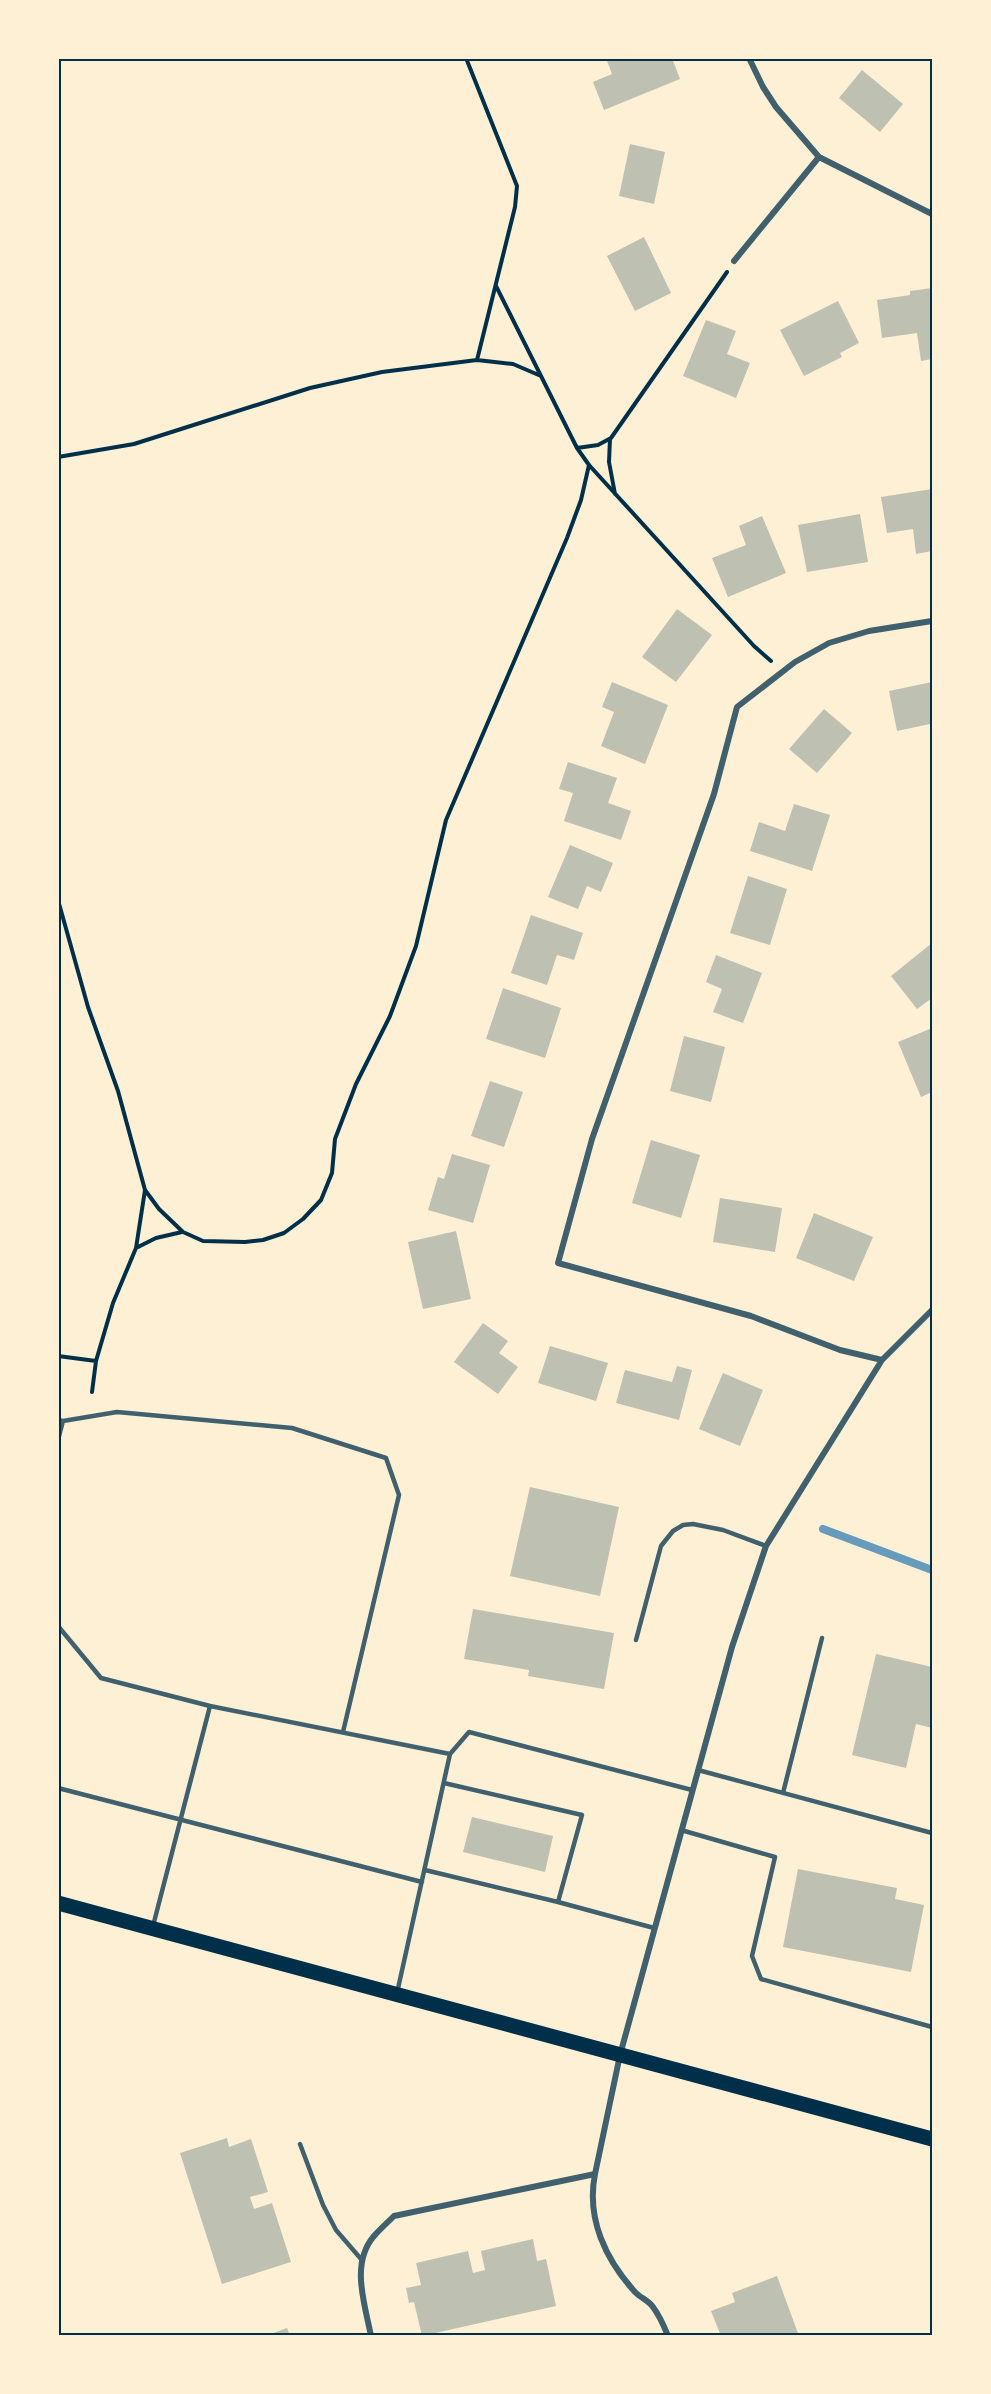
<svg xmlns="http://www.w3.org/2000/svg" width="991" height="2394" font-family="Poppins,sans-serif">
<rect width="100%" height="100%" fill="#fdf0d5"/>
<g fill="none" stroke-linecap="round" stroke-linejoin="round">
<path stroke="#669bbc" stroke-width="8" d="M 823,1529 L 932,1570"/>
</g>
<path fill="#bec0b2" d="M 606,58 L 672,58 L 680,79 L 604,110 L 593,82 L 612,74 Z
M 862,70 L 903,104 L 880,132 L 839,98 Z
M 630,144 L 665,152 L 654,204 L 619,196 Z
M 644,237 L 671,293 L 635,311 L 607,256 Z
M 932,288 L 932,359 L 921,361 L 917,333 L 882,338 L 877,300 L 910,295 L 910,291 Z
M 838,301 L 859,343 L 840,353 L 842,357 L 804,376 L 780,330 Z
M 706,320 L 736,331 L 727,354 L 750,363 L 736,398 L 683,376 Z
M 932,489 L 932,551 L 916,554 L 913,529 L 887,533 L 881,497 Z
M 860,514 L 868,562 L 807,572 L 798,525 Z
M 762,516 L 786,573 L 728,597 L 712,558 L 746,545 L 739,526 Z
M 677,609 L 712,635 L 676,682 L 642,657 Z
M 612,682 L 668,705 L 645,764 L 601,746 L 614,712 L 602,707 Z
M 932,682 L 932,730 L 930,724 L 897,731 L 889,691 Z
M 824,709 L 852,733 L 817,773 L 789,749 Z
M 568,762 L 617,778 L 608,803 L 631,811 L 621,840 L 564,821 L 573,793 L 559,789 Z
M 794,804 L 830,815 L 812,871 L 750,851 L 759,822 L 785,831 Z
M 570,845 L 613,863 L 601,892 L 587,886 L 578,909 L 548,897 Z
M 748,876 L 787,889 L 770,945 L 730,933 Z
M 531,915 L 583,933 L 574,960 L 557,955 L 547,985 L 511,973 Z
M 932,943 L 932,998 L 917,1009 L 891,976 Z
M 716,955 L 762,973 L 743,1023 L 713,1012 L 722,989 L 706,982 Z
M 503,988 L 561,1008 L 545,1058 L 486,1039 Z
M 932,1028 L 932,1092 L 921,1097 L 898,1042 Z
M 684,1036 L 725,1047 L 711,1102 L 670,1091 Z
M 490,1081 L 523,1092 L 504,1147 L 471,1136 Z
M 651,1140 L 700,1155 L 681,1218 L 632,1203 Z
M 452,1154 L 490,1165 L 473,1223 L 428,1210 L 438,1177 L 444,1179 Z
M 720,1198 L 782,1208 L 775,1252 L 713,1242 Z
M 814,1213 L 873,1237 L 854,1281 L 796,1258 Z
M 456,1231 L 471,1299 L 423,1309 L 408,1242 Z
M 483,1323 L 508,1341 L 499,1353 L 518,1367 L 498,1394 L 454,1362 Z
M 550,1346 L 608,1363 L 596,1401 L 538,1383 Z
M 677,1366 L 692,1370 L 679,1420 L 616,1403 L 625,1370 L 672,1382 Z
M 723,1373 L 763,1390 L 740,1446 L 699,1429 Z
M 530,1487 L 619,1507 L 600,1596 L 510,1576 Z
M 473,1609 L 614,1633 L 604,1689 L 528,1676 L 529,1670 L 464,1659 Z
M 876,1654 L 932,1667 L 932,1728 L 916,1724 L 906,1768 L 852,1755 Z
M 472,1817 L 553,1836 L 545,1872 L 463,1852 Z
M 798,1869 L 897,1888 L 895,1899 L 924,1905 L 911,1972 L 783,1947 Z
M 227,2138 L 229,2147 L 251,2139 L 268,2192 L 250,2197 L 254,2209 L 272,2203 L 291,2262 L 222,2284 L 180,2153 Z
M 533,2239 L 537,2261 L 546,2259 L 556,2306 L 422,2336 L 414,2302 L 409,2303 L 406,2288 L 421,2285 L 416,2263 L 468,2251 L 473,2273 L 485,2270 L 481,2251 Z
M 777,2276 L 799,2336 L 721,2336 L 711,2311 L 735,2302 L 732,2293 Z
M 287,2328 L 290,2336 L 268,2336 L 268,2335 Z"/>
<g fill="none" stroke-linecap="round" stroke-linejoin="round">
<path stroke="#003049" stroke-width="4" d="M 466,58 L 517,186 L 515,207 L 477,360
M 496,286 L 577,448 L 589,465 L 754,646 L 771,661
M 610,439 L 609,462 L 615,494
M 577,448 L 598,445 L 611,438 L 727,272
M 58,457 L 134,444 L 310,388 L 382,372 L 477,360 L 513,364 L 541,376
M 58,900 L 88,1007 L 118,1091 L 145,1190 L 159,1209 L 183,1232 L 203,1241 L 245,1242 L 263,1240 L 284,1233 L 303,1219 L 321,1200 L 332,1173 L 335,1139 L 356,1084 L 390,1016 L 416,946 L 446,820 L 567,538 L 581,500 L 589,465
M 136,1248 L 156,1238 L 182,1232
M 58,1356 L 96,1361
M 92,1392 L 96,1361 L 113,1303 L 136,1248 L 145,1190"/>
<path stroke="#3f606c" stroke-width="4.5" d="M 58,1420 L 63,1421 L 58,1440
M 63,1421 L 117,1412 L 292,1428 L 386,1458 L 399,1495 L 343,1732
M 58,1626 L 101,1678 L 210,1706 L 153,1926
M 636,1640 L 661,1546 L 673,1531 L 683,1525 L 693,1524 L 723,1530 L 766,1546
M 210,1706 L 450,1754 L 397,1993
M 450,1754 L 469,1732 L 692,1790
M 698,1770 L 932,1833
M 444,1783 L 582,1815 L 558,1902
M 58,1788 L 422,1882
M 783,1793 L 822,1638
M 681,1830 L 775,1857 L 752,1956 L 761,1979 L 932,2027
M 425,1870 L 558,1902 L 654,1928
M 300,2144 L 323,2205 L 336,2230 L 361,2259"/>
<path stroke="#3f606c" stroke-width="6" d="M 749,58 L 763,87 L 776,107 L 819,157 L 932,214
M 734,261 L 819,157
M 882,1360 L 840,1350 L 751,1316 L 558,1263 L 592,1139 L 714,794 L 737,707 L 795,662 L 829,643 L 869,631 L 932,621
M 595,2174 C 586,2219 606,2260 635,2292 C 641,2298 649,2301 653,2307 C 659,2315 664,2326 668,2336
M 371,2336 C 365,2304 350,2264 374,2236 C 380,2229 387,2223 394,2216 L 595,2174 L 620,2055 L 732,1647 L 766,1546 L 882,1360 L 932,1310"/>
<path stroke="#003049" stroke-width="15" d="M 58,1903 L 932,2139"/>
</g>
<rect width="991" height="2394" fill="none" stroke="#fdf0d5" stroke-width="120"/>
<rect x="60" y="60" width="871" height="2274" fill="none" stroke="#003049" stroke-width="2"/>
</svg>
